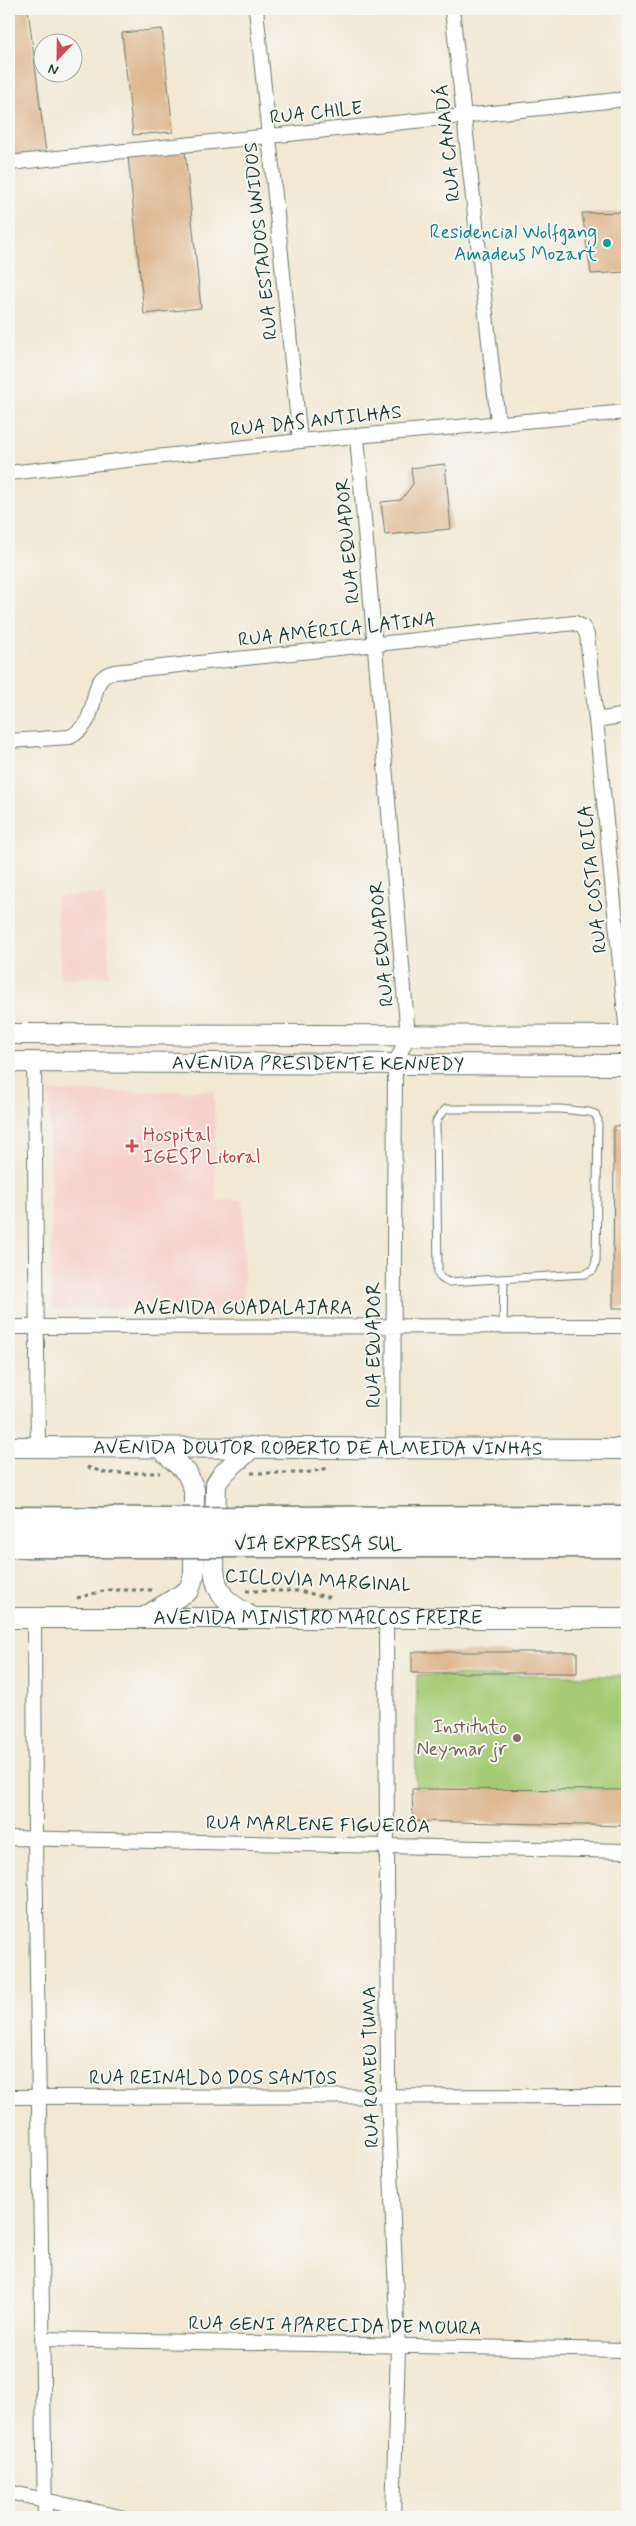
<svg xmlns="http://www.w3.org/2000/svg" width="636" height="2526" font-family="Mynerve,sans-serif">
<rect width="100%" height="100%" fill="#f6f6f2"/>
<filter id="ink" filterUnits="userSpaceOnUse"><feTurbulence type="fractalNoise" baseFrequency=".02" numOctaves="2"/><feDisplacementMap in="SourceGraphic" scale="10" xChannelSelector="R" yChannelSelector="G"/><feConvolveMatrix kernelMatrix="1 2 1 2 8 2 1 2 1" color-interpolation-filters="sRGB"/></filter>
<filter id="wash" filterUnits="userSpaceOnUse"><feTurbulence type="fractalNoise" baseFrequency=".0096" numOctaves="4" result="noise"/><feDisplacementMap in="SourceGraphic" scale="20" xChannelSelector="R" yChannelSelector="G"/><feGaussianBlur stdDeviation="1.12" result="paint"/><feColorMatrix in="noise" values="0 0 0 0 0 0 0 0 0 0 0 0 0 0 0 0 0 1.4 0 .05"/><feComposite in="paint" operator="in"/></filter>
<g filter="url(#wash)">
<rect width="100%" height="100%" fill="#f2e8d3"/>
<path fill="#f7d0cb" d="M 104,894 L 110,976 L 61,979 L 55,897 Z
M 214,1091 L 216,1200 L 243,1200 L 244,1307 L 52,1309 L 49,1092 Z"/>
<path fill="#a6cb75" stroke="#628454" d="M 417,1675 L 627,1676 L 627,1806 L 415,1804 Z"/>
<g id="blocks">
<path fill="#dfb892" d="M 9,9 L 28,9 L 46,153 L 9,157 Z
M 162,29 L 173,132 L 133,135 L 122,33 Z
M 185,151 L 201,308 L 144,314 L 128,156 Z
M 627,212 L 627,272 L 591,274 L 582,213 Z
M 445,464 L 451,529 L 385,535 L 381,502 L 401,500 L 413,484 L 411,468 Z
M 614,1126 L 627,1126 L 627,1308 L 613,1308 Z
M 412,1652 L 577,1652 L 577,1673 L 412,1673 Z
M 412,1789 L 627,1790 L 627,1826 L 413,1821 Z"/>
</g>
</g>
<g filter="url(#ink)">
<use href="#blocks" fill-opacity="0" stroke="#69796c" stroke-width="1"/>
<g fill="none" stroke-linecap="round" stroke-linejoin="round">
<g stroke="#69796c" stroke-width="9">
<path id="service" d="M 446,1109 L 560,1109 L 589,1112 L 595,1114 L 598,1120 L 596,1262 L 593,1270 L 585,1274 L 448,1282 L 441,1278 L 438,1273 L 436,1122 L 440,1115 Z
M 503,1326 L 504,1279"/>
</g>
<g stroke="#69796c" stroke-width="16">
<path id="minor" d="M 256,9 L 300,441
M 452,9 L 498,422
M 9,163 L 627,99
M 357,437 L 408,1036 L 395,1064 L 393,1448
M 9,473 L 300,441 L 627,412
M 596,720 L 627,1034
M 9,741 L 70,737 C 106,717 83,679 114,672 L 575,623 L 583,627 L 587,635 L 596,720 L 627,715
M 34,1062 L 38,1447
M 9,1327 L 627,1326
M 386,1617 L 388,2095 L 398,2347 L 393,2517
M 34,1618 L 35,1838 L 45,2517
M 9,1838 L 627,1851
M 9,2097 L 627,2096
M 42,2339 L 627,2350
M 9,2492 L 120,2517"/>
</g>
<g stroke="#69796c" stroke-width="22">
<g id="secondary">
<path d="M 9,1034 L 627,1036"/>
<path id="s1" d="M 9,1062 L 627,1065"/>
<path id="s2" d="M 9,1447 L 627,1449"/>
<path d="M 145,1617 L 189,1590 L 194,1575 L 194,1489 L 187,1473 L 159,1447"/>
<path d="M 252,1617 C 228,1603 217,1598 214,1569 L 216,1484 C 225,1467 240,1461 252,1447"/>
<path id="s3" d="M 9,1618 L 627,1618"/>
</g>
</g>
<g stroke="#69796c" stroke-width="29">
<path id="motorway" d="M 9,1520 L 173,1521
M 238,1520 L 627,1519
M 9,1544 L 171,1544
M 238,1544 L 627,1544"/>
</g>
<path stroke="#69796c" stroke-width="3" stroke-dasharray="4 4" stroke-linecap="butt" d="M 87,1467 L 106,1473 L 160,1473
M 251,1473 L 305,1473 L 329,1468
M 246,1591 L 298,1591 L 332,1598
M 77,1598 L 107,1590 L 153,1590"/>
<use href="#service" stroke="#fff" stroke-width="7"/>
<use href="#minor" stroke="#fff" stroke-width="14"/>
<use href="#secondary" stroke="#fff" stroke-width="20"/>
<use href="#motorway" stroke="#fff" stroke-width="26"/>
<g stroke="#69796c" stroke-width="29" stroke-linecap="butt">
<path id="motorway-bridge" d="M 173,1521 L 238,1520
M 171,1544 L 238,1544"/>
</g>
<use href="#motorway-bridge" stroke="#fff" stroke-width="26"/>
</g>
</g>
<circle fill="#0f9aa8" stroke="#f6f6f2" stroke-width="2" cx="607" cy="243" r="5"/>
<path fill="#e0444e" stroke="#f6f6f2" stroke-width="2" d="M129.5 1138.5h5v5h5v5h-5v5h-5v-5h-5v-5h5z"/>
<circle fill="#8d6e63" stroke="#f6f6f2" stroke-width="2" cx="517" cy="1738" r="5"/>
<g text-anchor="middle" dominant-baseline="central" stroke-width="4" stroke-linejoin="round" paint-order="stroke">
<g font-size="19" fill="#1f3d34" stroke="#f6f6f2">
<text transform="translate(316 113) rotate(-6)">RUA CHILE</text>
<text transform="translate(448 143) rotate(-96)">RUA CANADÁ</text>
<text transform="translate(261 241) rotate(-96)">RUA ESTADOS UNIDOS</text>
<text transform="translate(316 421) rotate(-6)">RUA DAS ANTILHAS</text>
<text transform="translate(348 541) rotate(-95)">RUA EQUADOR</text>
<text transform="translate(337 630) rotate(-6)">RUA AMÉRICA LATINA</text>
<text transform="translate(593 879) rotate(-96)">RUA COSTA RICA</text>
<text transform="translate(382 944) rotate(-95)">RUA EQUADOR</text>
<text stroke="none"><textPath href="#s1" startOffset="309">AVENIDA PRESIDENTE KENNEDY</textPath></text>
<text x="243" y="1308">AVENIDA GUADALAJARA</text>
<text transform="translate(374 1345) rotate(-90)">RUA EQUADOR</text>
<text stroke="none"><textPath href="#s2" startOffset="309">AVENIDA DOUTOR ROBERTO DE ALMEIDA VINHAS</textPath></text>
<text x="318" y="1544">VIA EXPRESSA SUL</text>
<text transform="translate(318 1581) rotate(3)">CICLOVIA MARGINAL</text>
<text stroke="none"><textPath href="#s3" startOffset="309">AVENIDA MINISTRO MARCOS FREIRE</textPath></text>
<text transform="translate(318 1825) rotate(1)">RUA MARLENE FIGUERÔA</text>
<text transform="translate(371 2067) rotate(-91)">RUA ROMEU TUMA</text>
<text x="213" y="2078">RUA REINALDO DOS SANTOS</text>
<text transform="translate(335 2326) rotate(1)">RUA GENI APARECIDA DE MOURA</text>
</g>
<g font-size="19" fill="#0d838f" stroke="#f6f6f2" text-anchor="end">
<text x="597" y="232">Residencial Wolfgang<tspan x="597" dy="22">Amadeus Mozart</tspan></text>
</g>
<g font-size="19" fill="#be3a42" stroke="#f6f6f2" text-anchor="start">
<text x="143" y="1135">Hospital<tspan x="143" dy="22">IGESP Litoral</tspan></text>
</g>
<g font-size="19" fill="#785e54" stroke="#f6f6f2" text-anchor="end">
<text x="507" y="1727">Instituto<tspan x="507" dy="22">Neymar jr</tspan></text>
</g>
</g>
<rect width="636" height="2526" fill="none" stroke="#f6f6f2" stroke-width="30"/>
<g transform="translate(58 58) rotate(202)"><circle r="24" fill="#f6f6f2" stroke="#a0aca6"/>
<path d="M0-4L9 19L0 12L-9 19Z" fill="#d1495b"/>
<text y="-8" font-size="14" font-weight="bold" text-anchor="middle" fill="#1f3d34">N</text>
</g>
</svg>
